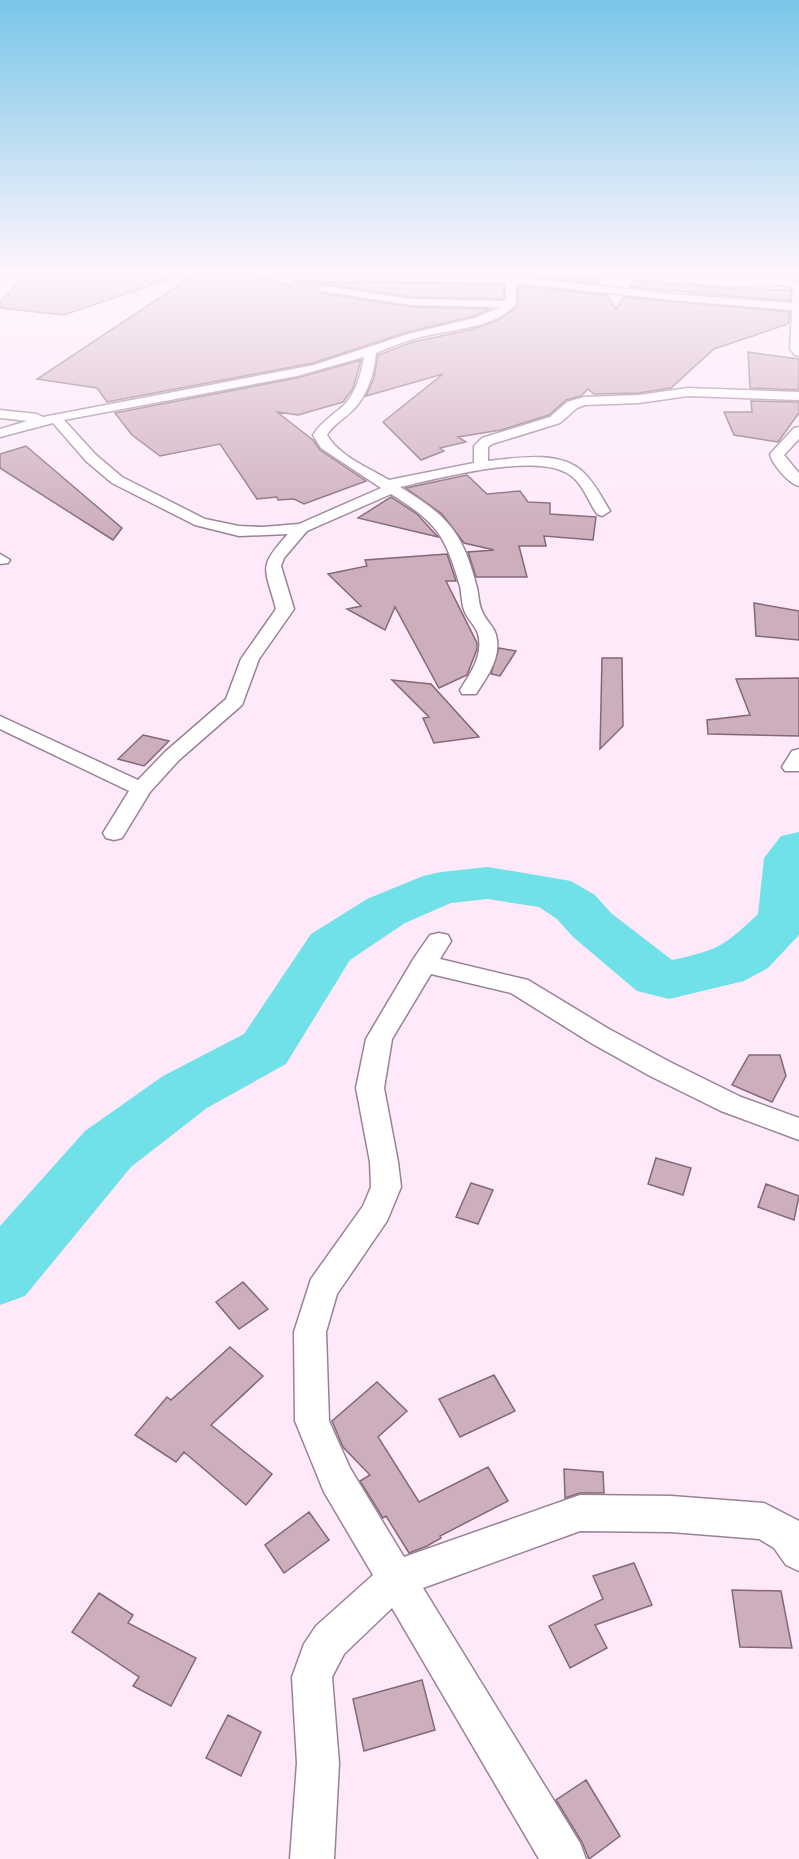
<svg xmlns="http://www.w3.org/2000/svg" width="799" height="1859" font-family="Roboto,sans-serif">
<rect width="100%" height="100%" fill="#fee9fb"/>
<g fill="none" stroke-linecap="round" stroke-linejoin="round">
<path fill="#71e1e9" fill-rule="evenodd" d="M 799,832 L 799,935 L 768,968 L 744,981 L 669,999 L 637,991 L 573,937 L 557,919 L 539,907 L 488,899 L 451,903 L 405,923 L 350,960 L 286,1064 L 207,1108 L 131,1167 L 25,1296 L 0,1305 L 0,1226 L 85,1131 L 163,1076 L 244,1034 L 311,934 L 367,899 L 423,876 L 441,872 L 488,867 L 571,881 L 595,895 L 611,913 L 672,960 C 719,950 724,946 758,914 L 764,858 L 781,836 Z"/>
</g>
<path fill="#cdaebd" stroke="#846876" stroke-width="1.5" d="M 30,271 L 179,271 L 180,275 L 64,315 L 0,308 L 0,302 Z
M 200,271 L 244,271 L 289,286 L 295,282 L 504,284 L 504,299 L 412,297 L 324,284 L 317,288 L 320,293 L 412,307 L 490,309 L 474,316 L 407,332 L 313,363 L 107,402 L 97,388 L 37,379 Z
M 272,271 L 504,271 L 504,274 L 275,272 Z
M 518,271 L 559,271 L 565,279 L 597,279 L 600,284 L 518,275 Z
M 634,280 L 733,289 L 791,290 L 790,301 L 630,287 Z
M 518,286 L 607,295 L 616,309 L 624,297 L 790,312 L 789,320 L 788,324 L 714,349 L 671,388 L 639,393 L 594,394 L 588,389 L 581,396 L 566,400 L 549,415 L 501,430 L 458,437 L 466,442 L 440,448 L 444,451 L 421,460 L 383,422 L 443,374 L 366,396 L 374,378 L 378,355 L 413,342 L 474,329 L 498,320 L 518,306 Z
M 748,352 L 799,359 L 799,390 L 750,388 Z
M 361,360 L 353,388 L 343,402 L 298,415 L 277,412 L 313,440 L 320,450 L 366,481 L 304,504 L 294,499 L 278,500 L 277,497 L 257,499 L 220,444 L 160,456 L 132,435 L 115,413 L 297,378 Z
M 751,401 L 799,402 L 799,413 L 778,442 L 734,435 L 724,412 L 752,412 Z
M 26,446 L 122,528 L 113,540 L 0,468 L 0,454 Z
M 467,475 L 487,494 L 520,491 L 528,502 L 550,503 L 550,514 L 596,517 L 593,540 L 544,536 L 546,546 L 519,546 L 527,577 L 476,577 L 468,552 L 494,550 L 464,543 L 442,514 L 406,488 Z
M 391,497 L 417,514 L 438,537 L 358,518 Z
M 447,554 L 456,581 L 446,581 L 477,643 L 477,649 L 467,675 L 439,688 L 395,607 L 385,630 L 347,609 L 361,606 L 328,574 L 367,566 L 365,560 Z
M 754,603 L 799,611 L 799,640 L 756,636 Z
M 499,648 L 516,651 L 500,676 L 491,674 Z
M 602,658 L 622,658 L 623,726 L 600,749 Z
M 799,678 L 799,736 L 708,734 L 707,720 L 750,715 L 736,679 Z
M 392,680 L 431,684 L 479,737 L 434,743 L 423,718 L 429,717 Z
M 143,735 L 169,741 L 144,766 L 118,759 Z
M 749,1055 L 780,1055 L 786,1076 L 772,1102 L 732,1085 Z
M 656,1158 L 691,1168 L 683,1195 L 648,1184 Z
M 471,1183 L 493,1190 L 478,1224 L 456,1217 Z
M 766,1184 L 799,1196 L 794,1220 L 758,1207 Z
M 243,1282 L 268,1309 L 239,1329 L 216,1302 Z
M 230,1347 L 263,1376 L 211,1425 L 272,1474 L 246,1505 L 184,1452 L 176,1462 L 135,1435 L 167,1397 L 171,1400 Z
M 494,1375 L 515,1411 L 460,1437 L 439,1399 Z
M 377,1382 L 407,1411 L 378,1437 L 419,1502 L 488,1467 L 508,1501 L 440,1536 L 441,1538 L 427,1546 L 409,1553 L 386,1516 L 383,1518 L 360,1481 L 370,1475 L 343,1447 L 332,1421 Z
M 564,1469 L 603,1472 L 604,1493 L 580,1493 L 565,1498 Z
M 309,1512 L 329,1540 L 284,1573 L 265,1545 Z
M 634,1563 L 652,1605 L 595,1625 L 607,1648 L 570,1668 L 549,1626 L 603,1599 L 593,1576 Z
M 732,1590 L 781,1591 L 792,1648 L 740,1647 Z
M 99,1593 L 133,1615 L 128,1623 L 196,1658 L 171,1706 L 133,1686 L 139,1677 L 72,1632 Z
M 422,1680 L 435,1730 L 364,1751 L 353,1699 Z
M 228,1715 L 261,1732 L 241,1776 L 206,1758 Z
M 586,1780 L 620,1836 L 589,1859 L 582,1842 L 556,1800 Z"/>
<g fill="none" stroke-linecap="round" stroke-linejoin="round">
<g stroke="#998296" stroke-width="3">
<path id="minor" d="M 246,271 L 275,274 L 506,276 L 506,271 L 516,271 L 516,277 L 671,294 L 792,303 L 793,288 L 785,285 C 755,285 689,292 666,271 C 681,271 694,277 708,278 C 738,281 771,274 799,283 L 799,356 L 795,355 L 790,349 L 792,310 L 671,300 L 516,283 L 516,304 C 495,328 454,329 425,336 C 408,340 392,346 376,353 C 374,374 367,397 351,412 C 342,420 333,425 327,435 C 339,456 369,468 389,480 L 474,463 L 474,446 L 482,438 L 550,417 L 567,402 L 584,397 L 639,395 L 688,388 L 799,392 L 799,400 L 688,396 L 639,403 L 585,405 L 577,408 L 560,423 L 492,444 L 488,447 L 488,461 C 516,458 560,450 583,472 C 595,483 602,498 610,511 L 602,516 L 597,514 C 588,501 582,481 567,473 C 532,453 440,478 400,487 C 446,515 462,530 476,584 C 479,593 478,603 482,611 C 485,620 494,626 496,635 C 502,657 487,677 476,694 L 462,694 L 460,690 C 470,674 484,655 478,634 C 476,626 467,619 464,610 C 461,601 462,591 459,583 C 444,532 435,522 391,494 L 307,531 L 284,558 L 281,566 L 294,609 L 259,659 L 242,705 L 179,760 L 150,792 L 122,838 L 114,840 L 106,838 L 103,833 L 129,791 L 0,729 L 0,716 L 138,780 L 165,752 L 226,699 L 241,659 L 276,609 C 265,567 257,568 288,534 L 239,536 L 195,525 L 112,483 L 86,461 L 53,423 L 0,437 L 0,429 L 27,421 L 0,418 L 0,410 L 37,414 L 43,417 L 314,365 L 408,334 L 475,318 L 500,307 L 412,305 L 320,291 L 319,289 L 324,286 L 412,299 L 506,301 L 506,282 L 294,280 L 290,284 ZM 364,357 C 361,374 356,393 344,405 C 333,415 321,422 313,435 L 321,448 L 381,488 L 299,524 L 263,527 L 239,526 L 205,519 L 122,477 L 96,455 L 64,420 L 297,376 Z
M 799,427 L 799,439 L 784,455 L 799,473 L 799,486 C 789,484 772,464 770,454 L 794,428 Z
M 0,554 L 10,560 L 8,563 L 0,564 Z
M 799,749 L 799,771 L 785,771 L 782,767 L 792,751 Z
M 439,933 L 448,935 L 451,941 L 440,959 L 528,980 L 609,1029 L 670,1062 L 741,1097 L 799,1118 L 799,1140 L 721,1111 L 650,1076 L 591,1043 L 511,993 L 431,974 L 392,1039 L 384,1088 L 398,1162 L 401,1187 L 387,1221 L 337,1294 L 326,1332 L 329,1421 L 350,1468 L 404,1557 L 580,1495 L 671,1496 L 764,1503 L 799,1521 L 799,1571 L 786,1565 L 774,1548 L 759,1539 L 671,1532 L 580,1531 L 423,1588 L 580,1843 L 586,1859 L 539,1859 L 392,1608 L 344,1654 L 332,1677 L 339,1763 L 334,1859 L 290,1859 L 297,1763 L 292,1677 L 304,1644 L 316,1626 L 373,1575 L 324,1492 L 295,1421 L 294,1332 L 311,1279 L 363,1206 L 371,1187 L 370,1162 L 356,1088 L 366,1039 L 414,958 L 430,935 Z"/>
</g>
<use href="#minor" fill="#fff" fill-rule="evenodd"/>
</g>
<linearGradient id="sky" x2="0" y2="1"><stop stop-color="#78c6e8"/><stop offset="0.51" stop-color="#fff5fd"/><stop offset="1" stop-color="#fff5fd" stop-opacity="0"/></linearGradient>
<rect width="799" height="532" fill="url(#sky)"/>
</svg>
